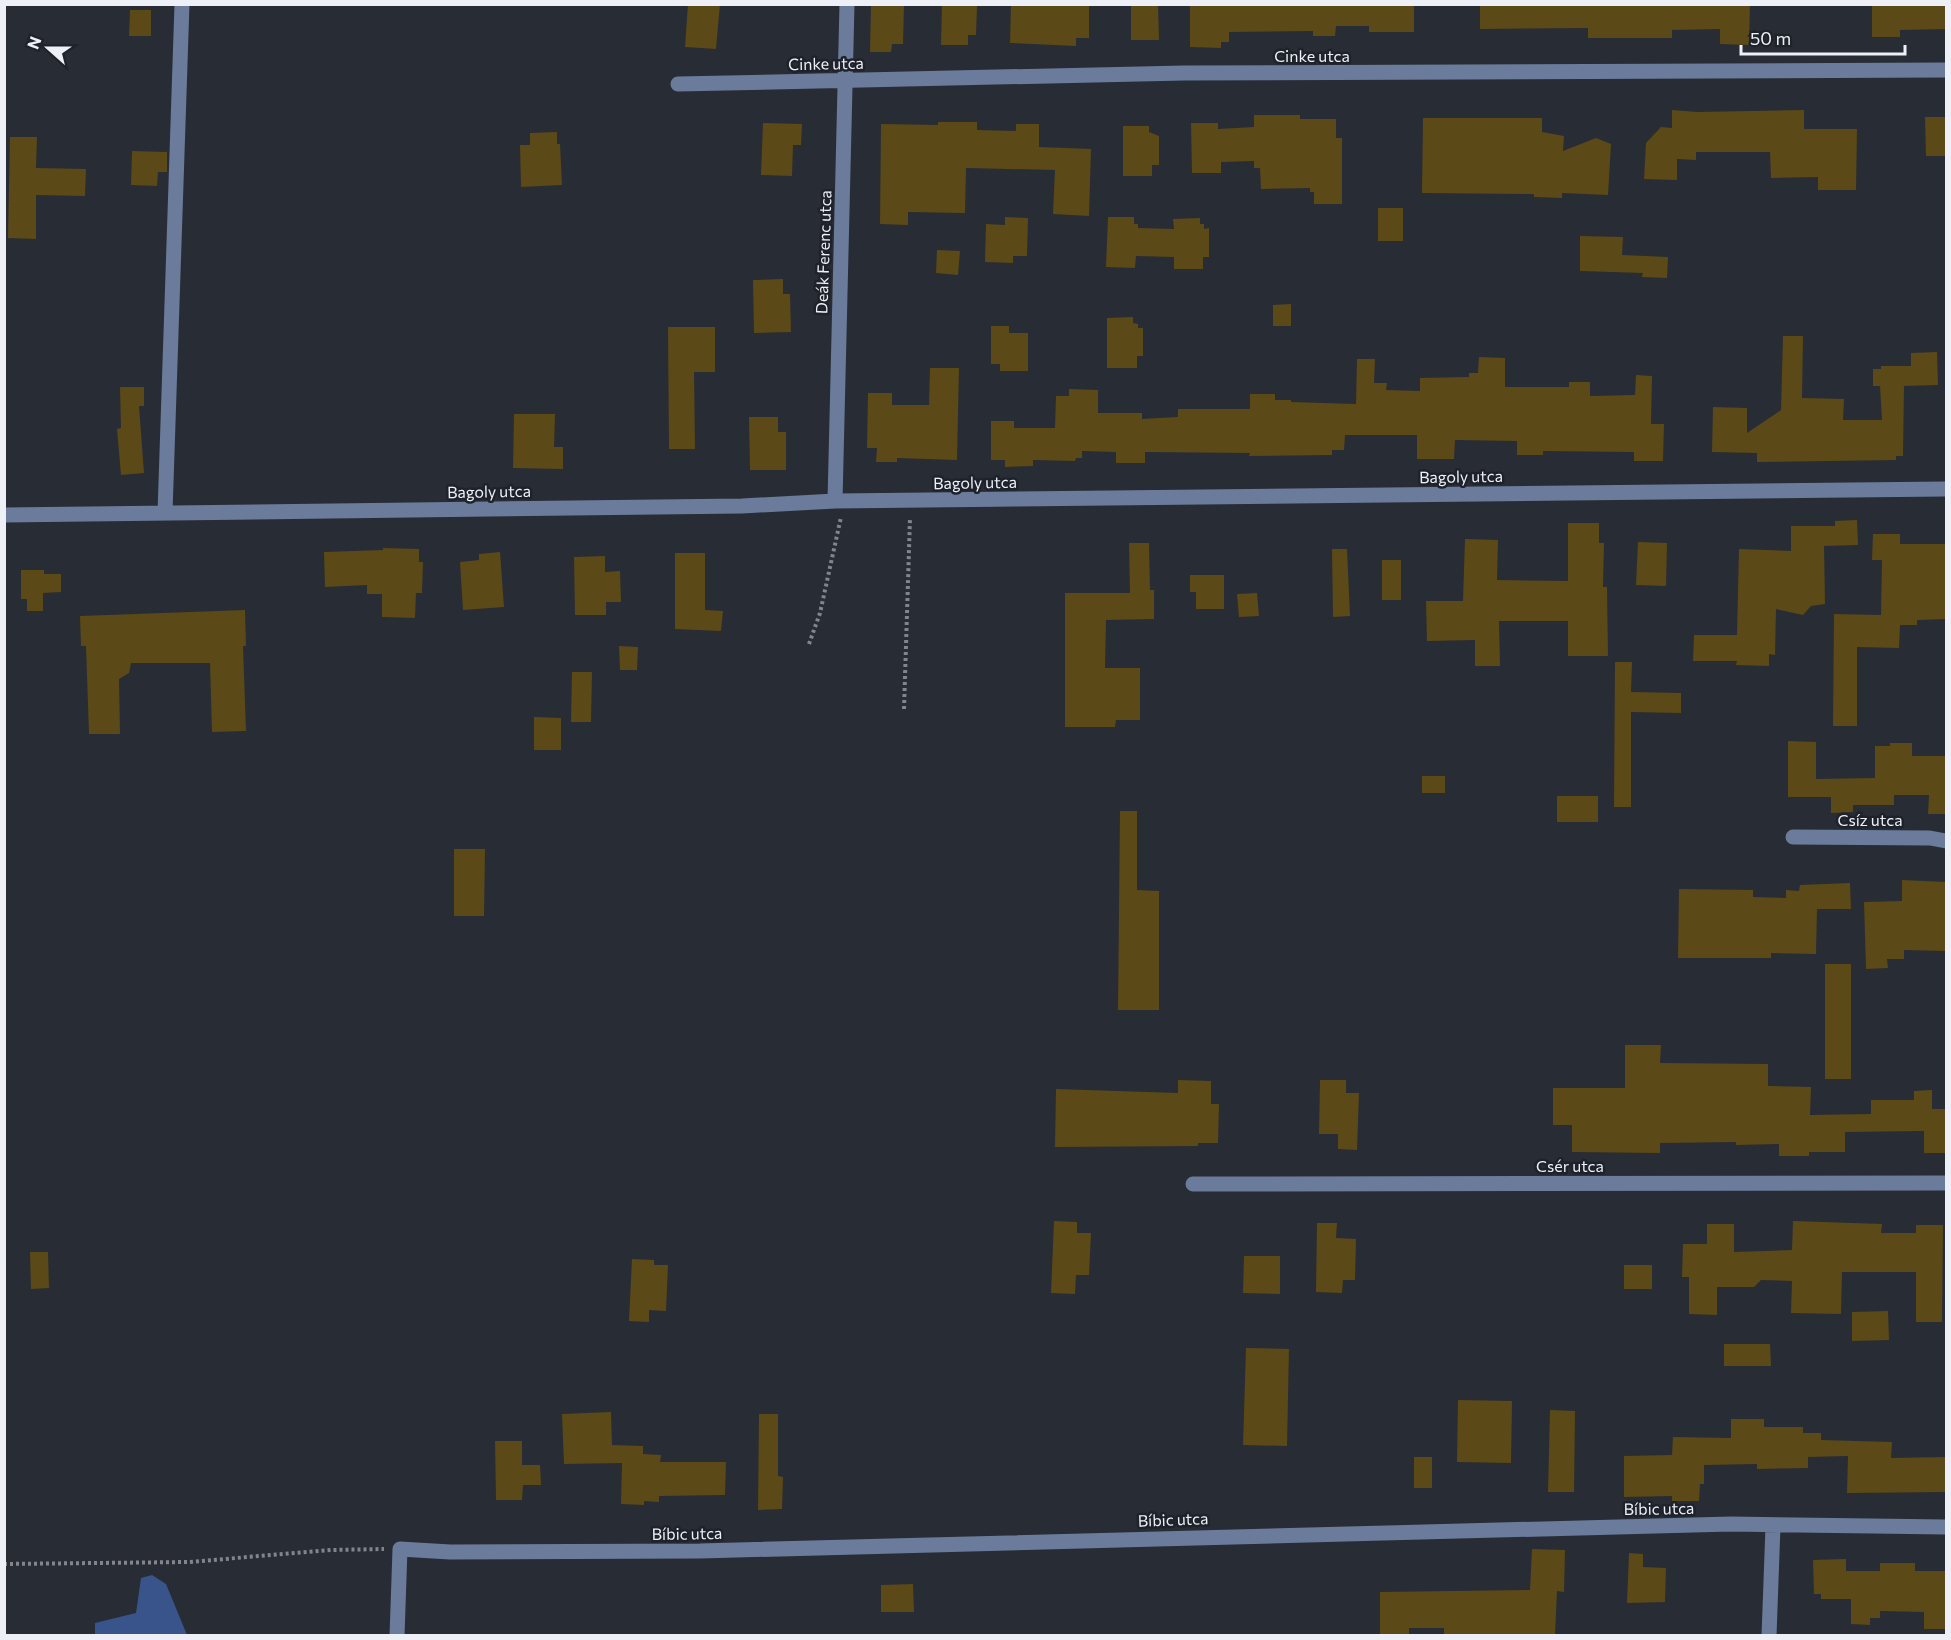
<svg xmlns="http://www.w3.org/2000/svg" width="1951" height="1640" font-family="Commissioner,sans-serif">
<rect width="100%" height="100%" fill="#282c34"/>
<path fill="#39548b" d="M 152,1575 L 166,1584 L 187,1635 L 95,1635 L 95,1623 L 136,1613 L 141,1578 Z"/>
<path fill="#5b4917" d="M 688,4 L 720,4 L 716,49 L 685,47 Z
M 871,4 L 904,4 L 903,44 L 892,44 L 891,52 L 870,52 Z
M 942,4 L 977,6 L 976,35 L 968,35 L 968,45 L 941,45 Z
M 1011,4 L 1089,4 L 1089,38 L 1076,38 L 1076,46 L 1010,43 Z
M 1131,4 L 1158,4 L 1159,40 L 1131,40 Z
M 1190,4 L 1414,4 L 1414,32 L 1369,32 L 1369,26 L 1336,26 L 1335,36 L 1313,36 L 1313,31 L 1229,32 L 1229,42 L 1221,42 L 1221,48 L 1190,47 Z
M 1480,4 L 1750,4 L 1749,45 L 1720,44 L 1720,29 L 1672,30 L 1672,38 L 1588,38 L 1588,28 L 1480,29 Z
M 1872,4 L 1947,4 L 1947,29 L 1900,30 L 1900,37 L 1872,37 Z
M 130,10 L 151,10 L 151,36 L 129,36 Z
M 1672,110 L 1697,112 L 1804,110 L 1804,129 L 1857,129 L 1856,190 L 1818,190 L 1818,177 L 1771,178 L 1770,152 L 1696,152 L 1696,160 L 1677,159 L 1677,180 L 1644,179 L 1646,143 L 1661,127 L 1672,128 Z
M 1254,115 L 1300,115 L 1300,119 L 1336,119 L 1336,138 L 1342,138 L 1342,204 L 1314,204 L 1314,192 L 1310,192 L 1310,188 L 1261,189 L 1260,168 L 1254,168 L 1254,161 L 1221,162 L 1221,173 L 1192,173 L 1191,123 L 1218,123 L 1218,129 L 1254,127 Z
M 1925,117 L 1947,117 L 1947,156 L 1926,156 Z
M 1423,118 L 1542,118 L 1542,132 L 1564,136 L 1563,151 L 1596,138 L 1611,144 L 1608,195 L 1562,193 L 1562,198 L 1534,197 L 1534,194 L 1422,193 Z
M 938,122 L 977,122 L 977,130 L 1016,131 L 1016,124 L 1039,124 L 1039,147 L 1091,149 L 1089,216 L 1053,214 L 1055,170 L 966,168 L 965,213 L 908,212 L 908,225 L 880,224 L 881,124 L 938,125 Z
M 763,123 L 802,124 L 801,145 L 793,145 L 792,176 L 761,175 Z
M 1123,126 L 1149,126 L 1149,132 L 1159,136 L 1159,165 L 1152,165 L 1152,176 L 1123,176 Z
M 557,132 L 557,144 L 560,144 L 562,185 L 521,187 L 520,145 L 530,145 L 530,133 Z
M 10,137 L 37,137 L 36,168 L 86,169 L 85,196 L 36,195 L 36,239 L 8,238 Z
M 132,151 L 167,152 L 167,172 L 158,172 L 157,186 L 131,185 Z
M 1378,208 L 1403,208 L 1403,241 L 1378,241 Z
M 1005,217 L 1028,218 L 1027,256 L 1013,256 L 1013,263 L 985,262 L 986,224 L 1005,225 Z
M 1108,217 L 1134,217 L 1134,224 L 1138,224 L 1138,228 L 1174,229 L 1173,219 L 1200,218 L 1200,224 L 1204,224 L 1204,229 L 1209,228 L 1209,257 L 1203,257 L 1203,269 L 1174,269 L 1174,257 L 1136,256 L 1135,268 L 1106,267 Z
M 1580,236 L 1623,237 L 1622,255 L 1668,257 L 1667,278 L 1642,277 L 1643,273 L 1580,271 Z
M 937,250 L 960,251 L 958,275 L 936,273 Z
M 783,279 L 783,294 L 790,294 L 791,332 L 754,333 L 753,280 Z
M 1291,304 L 1291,326 L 1273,326 L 1273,305 Z
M 1133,317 L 1133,323 L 1138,324 L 1138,328 L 1143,328 L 1143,356 L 1137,356 L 1137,368 L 1107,368 L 1107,318 Z
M 991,326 L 1009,326 L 1009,333 L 1028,333 L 1028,371 L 1000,371 L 1000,364 L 991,364 Z
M 668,327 L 715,327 L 715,372 L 694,372 L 695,449 L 669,449 Z
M 1783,336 L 1803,336 L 1802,398 L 1844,399 L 1843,420 L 1882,420 L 1880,386 L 1873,386 L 1873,369 L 1881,369 L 1881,366 L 1911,366 L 1911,353 L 1937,352 L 1938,385 L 1904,386 L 1903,456 L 1896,456 L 1896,460 L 1757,462 L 1757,453 L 1712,452 L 1713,407 L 1747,408 L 1747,433 L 1781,410 Z
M 1479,357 L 1505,358 L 1505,387 L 1569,387 L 1569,382 L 1590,382 L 1590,396 L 1635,395 L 1636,375 L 1652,376 L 1651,424 L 1664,424 L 1663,461 L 1634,461 L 1634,452 L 1543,451 L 1543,455 L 1517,455 L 1517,441 L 1455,440 L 1454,459 L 1417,459 L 1417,435 L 1345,435 L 1344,450 L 1332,450 L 1332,455 L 1249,456 L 1250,453 L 1145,452 L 1145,463 L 1116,463 L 1116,452 L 1082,451 L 1082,458 L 1076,458 L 1075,461 L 1033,460 L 1033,466 L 1005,467 L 1005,460 L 991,460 L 991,421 L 1014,421 L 1014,428 L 1055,428 L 1056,396 L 1069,396 L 1069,389 L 1098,390 L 1098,413 L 1142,413 L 1142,419 L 1178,417 L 1178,409 L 1250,409 L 1250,394 L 1275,394 L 1275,400 L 1291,400 L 1291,402 L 1356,404 L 1357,359 L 1375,359 L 1374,383 L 1387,383 L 1386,390 L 1420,391 L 1420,378 L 1469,377 L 1469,373 L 1478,373 Z
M 930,368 L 959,368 L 957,460 L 897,458 L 897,462 L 876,462 L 877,448 L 867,448 L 868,393 L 892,393 L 892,405 L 929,405 Z
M 120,387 L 144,387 L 144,406 L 139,406 L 144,473 L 121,475 L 117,429 L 121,428 Z
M 514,414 L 555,414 L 554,447 L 563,447 L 563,469 L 513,468 Z
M 749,417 L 778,417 L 778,432 L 786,432 L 786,470 L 750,470 Z
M 1857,520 L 1858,545 L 1824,546 L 1825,604 L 1811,606 L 1803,615 L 1776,609 L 1775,655 L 1769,654 L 1769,666 L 1736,665 L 1737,661 L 1693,661 L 1694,635 L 1737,635 L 1739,549 L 1791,551 L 1791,526 L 1835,526 L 1835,521 Z
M 1568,523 L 1599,523 L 1599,543 L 1604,543 L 1603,587 L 1607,587 L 1608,656 L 1568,656 L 1568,621 L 1499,621 L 1500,666 L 1475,666 L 1475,640 L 1427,641 L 1426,601 L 1463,601 L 1465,539 L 1498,540 L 1497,580 L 1568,581 Z
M 1873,534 L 1900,534 L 1900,544 L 1947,544 L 1947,619 L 1917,620 L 1917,625 L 1900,625 L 1899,648 L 1857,647 L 1857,726 L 1833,726 L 1834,614 L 1881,615 L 1882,560 L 1872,560 Z
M 1638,542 L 1667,543 L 1666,586 L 1636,585 Z
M 1129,543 L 1149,543 L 1150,590 L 1154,590 L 1154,619 L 1106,620 L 1105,668 L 1140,668 L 1140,720 L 1116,720 L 1115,727 L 1065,727 L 1065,593 L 1130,593 Z
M 383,548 L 419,549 L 419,562 L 423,562 L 422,593 L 416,593 L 415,618 L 382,617 L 382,594 L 367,594 L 367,585 L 325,587 L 324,552 L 383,550 Z
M 1332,549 L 1347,549 L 1350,616 L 1333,617 Z
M 500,552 L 504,607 L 463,610 L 460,562 L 479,560 L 479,554 Z
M 675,553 L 705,553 L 705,610 L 723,611 L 721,631 L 675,629 Z
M 605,556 L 605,572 L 620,571 L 621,602 L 606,602 L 606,615 L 575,615 L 574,557 Z
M 1382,560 L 1401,560 L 1401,600 L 1382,600 Z
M 21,570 L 44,570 L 44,574 L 61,574 L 61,592 L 43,593 L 43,611 L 27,611 L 27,599 L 21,599 Z
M 1190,575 L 1224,575 L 1224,609 L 1196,609 L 1196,592 L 1190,592 Z
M 1257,593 L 1259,616 L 1239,617 L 1237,594 Z
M 245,610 L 246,646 L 243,646 L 246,731 L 212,732 L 210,663 L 131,663 L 129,673 L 119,679 L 120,734 L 89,734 L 86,646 L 81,646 L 80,616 Z
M 619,646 L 638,647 L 637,670 L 620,670 Z
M 1615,662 L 1632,662 L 1631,692 L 1681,693 L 1681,713 L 1631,712 L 1631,807 L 1614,807 Z
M 572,672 L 592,672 L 591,722 L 571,722 Z
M 534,717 L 561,718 L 561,750 L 534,750 Z
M 1788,741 L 1816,742 L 1816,779 L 1875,778 L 1875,746 L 1890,746 L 1890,743 L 1912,743 L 1912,756 L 1947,756 L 1947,814 L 1928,814 L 1929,795 L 1894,795 L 1894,805 L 1853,805 L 1853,812 L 1831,813 L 1831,797 L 1788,797 Z
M 1422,776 L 1445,776 L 1445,793 L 1422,793 Z
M 1557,796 L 1598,796 L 1598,822 L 1557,822 Z
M 1120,811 L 1137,811 L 1137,890 L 1159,891 L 1159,1010 L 1118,1010 Z
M 454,849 L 485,849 L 484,916 L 454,916 Z
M 1902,880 L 1947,882 L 1947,951 L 1904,950 L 1904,959 L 1887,959 L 1888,968 L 1866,969 L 1864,902 L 1902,901 Z
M 1850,883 L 1851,909 L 1817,909 L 1816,954 L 1771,953 L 1771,958 L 1678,958 L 1679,889 L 1753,890 L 1753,897 L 1786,898 L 1786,890 L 1799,891 L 1800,885 Z
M 1825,964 L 1851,964 L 1851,1079 L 1825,1079 Z
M 1625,1045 L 1661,1045 L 1660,1063 L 1768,1064 L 1768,1086 L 1811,1087 L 1810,1115 L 1871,1114 L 1871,1100 L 1914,1100 L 1914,1091 L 1932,1090 L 1932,1109 L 1947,1109 L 1947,1153 L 1924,1153 L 1924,1131 L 1845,1132 L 1845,1152 L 1809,1152 L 1809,1156 L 1779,1156 L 1779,1144 L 1736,1145 L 1736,1142 L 1660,1143 L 1660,1153 L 1572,1152 L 1572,1125 L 1553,1125 L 1553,1088 L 1625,1088 Z
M 1178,1080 L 1211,1081 L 1211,1104 L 1219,1104 L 1218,1143 L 1198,1143 L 1198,1146 L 1055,1147 L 1056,1089 L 1178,1093 Z
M 1320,1080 L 1346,1080 L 1346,1093 L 1359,1093 L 1357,1150 L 1338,1149 L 1338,1134 L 1319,1134 Z
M 1054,1221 L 1077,1222 L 1077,1233 L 1091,1233 L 1089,1275 L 1076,1275 L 1075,1294 L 1051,1293 Z
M 1793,1221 L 1882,1224 L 1881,1233 L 1916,1233 L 1916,1225 L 1943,1225 L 1942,1322 L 1916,1322 L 1916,1272 L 1842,1272 L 1841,1314 L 1791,1313 L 1792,1281 L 1761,1280 L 1754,1287 L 1717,1287 L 1717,1315 L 1689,1314 L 1689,1277 L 1682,1277 L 1683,1244 L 1707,1244 L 1707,1224 L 1734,1224 L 1734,1252 L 1792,1250 Z
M 1317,1223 L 1337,1223 L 1336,1238 L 1356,1239 L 1355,1280 L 1343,1280 L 1342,1293 L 1316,1292 Z
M 30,1252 L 48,1252 L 49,1288 L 31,1289 Z
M 1244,1256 L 1280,1256 L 1280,1294 L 1243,1293 Z
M 632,1259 L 654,1260 L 654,1265 L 668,1265 L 666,1311 L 649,1310 L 649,1322 L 629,1321 Z
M 1624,1265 L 1652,1265 L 1652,1289 L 1624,1289 Z
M 1888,1311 L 1889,1340 L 1852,1341 L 1852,1312 Z
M 1724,1344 L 1770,1344 L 1771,1366 L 1724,1366 Z
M 1246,1348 L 1289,1349 L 1287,1446 L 1243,1445 Z
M 1458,1400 L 1512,1401 L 1511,1463 L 1457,1462 Z
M 1550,1410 L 1575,1411 L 1574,1492 L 1548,1492 Z
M 611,1412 L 612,1445 L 643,1446 L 643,1454 L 661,1455 L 660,1462 L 726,1462 L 725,1495 L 659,1496 L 659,1502 L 644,1501 L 644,1505 L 621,1504 L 622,1463 L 564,1464 L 562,1414 Z
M 759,1414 L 778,1414 L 778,1476 L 783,1477 L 782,1509 L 758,1510 Z
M 1731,1419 L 1764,1419 L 1764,1427 L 1803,1427 L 1803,1433 L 1821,1433 L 1821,1440 L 1892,1442 L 1891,1458 L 1947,1457 L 1947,1492 L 1847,1493 L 1848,1456 L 1808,1457 L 1808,1468 L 1757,1469 L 1757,1464 L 1704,1465 L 1704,1484 L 1700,1484 L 1699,1501 L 1672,1501 L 1672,1496 L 1624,1497 L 1624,1456 L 1672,1455 L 1673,1437 L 1731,1438 Z
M 495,1441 L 522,1441 L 522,1465 L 540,1465 L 541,1485 L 523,1485 L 522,1500 L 496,1500 Z
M 1414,1457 L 1432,1457 L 1432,1488 L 1414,1488 Z
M 1532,1549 L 1565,1550 L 1564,1592 L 1557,1591 L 1555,1635 L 1444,1635 L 1444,1628 L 1409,1628 L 1409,1635 L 1380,1635 L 1380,1592 L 1530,1590 Z
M 1629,1553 L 1643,1554 L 1643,1567 L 1666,1568 L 1665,1602 L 1627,1603 Z
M 1846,1559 L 1846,1571 L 1880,1571 L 1880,1563 L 1915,1563 L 1915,1571 L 1947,1571 L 1947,1629 L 1924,1629 L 1924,1612 L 1880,1611 L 1880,1618 L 1870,1618 L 1870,1625 L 1851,1624 L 1851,1599 L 1821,1599 L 1821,1594 L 1814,1594 L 1813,1560 Z
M 913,1584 L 914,1612 L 881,1612 L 881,1585 Z"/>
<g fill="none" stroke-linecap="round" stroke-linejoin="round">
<path stroke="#82858c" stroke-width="4" stroke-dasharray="3 3" stroke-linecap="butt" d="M 809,644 L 820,613 L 841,517
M 904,709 L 910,518
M 4,1564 L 189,1562 L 331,1550 L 384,1549"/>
<path stroke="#6b7b9b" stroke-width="15" d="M 678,84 L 1184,73 L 1946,70
M 835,501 L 847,4
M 165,513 L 182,4
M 4,515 L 742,506 L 835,501 L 1946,489
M 1793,837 L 1930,838 L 1946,841
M 1193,1184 L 1946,1183
M 397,1636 L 400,1549 L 450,1552 L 700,1551 L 1731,1524 L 1946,1527
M 1769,1636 L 1773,1526"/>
</g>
<g text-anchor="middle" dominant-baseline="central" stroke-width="5" stroke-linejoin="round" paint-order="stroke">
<g font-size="16" fill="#edf0f6" stroke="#1e222a">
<text x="1312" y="55">Cinke utca</text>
<text transform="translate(826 63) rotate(-1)">Cinke utca</text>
<text transform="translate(823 252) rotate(-88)">Deák Ferenc utca</text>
<text transform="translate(1461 476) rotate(-1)">Bagoly utca</text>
<text transform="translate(975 482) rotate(-1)">Bagoly utca</text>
<text transform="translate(489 491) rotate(-1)">Bagoly utca</text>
<text x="1870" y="819">Csíz utca</text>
<text x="1570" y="1165">Csér utca</text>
<text transform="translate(1659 1508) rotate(-1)">Bíbic utca</text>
<text transform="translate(1173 1519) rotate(-2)">Bíbic utca</text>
<text transform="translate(687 1533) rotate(-1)">Bíbic utca</text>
</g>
</g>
<rect width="1951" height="1640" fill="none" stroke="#edf0f6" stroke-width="12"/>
<g transform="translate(48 48) rotate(291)" stroke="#1e222a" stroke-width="4.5" paint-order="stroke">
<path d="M0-4.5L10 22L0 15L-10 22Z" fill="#edf0f6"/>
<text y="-9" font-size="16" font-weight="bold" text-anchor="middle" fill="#edf0f6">N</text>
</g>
<path d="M1741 45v9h164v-9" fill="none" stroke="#edf0f6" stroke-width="3"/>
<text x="1750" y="45" font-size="18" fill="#edf0f6" stroke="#1e222a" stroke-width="4.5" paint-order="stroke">50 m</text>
</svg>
